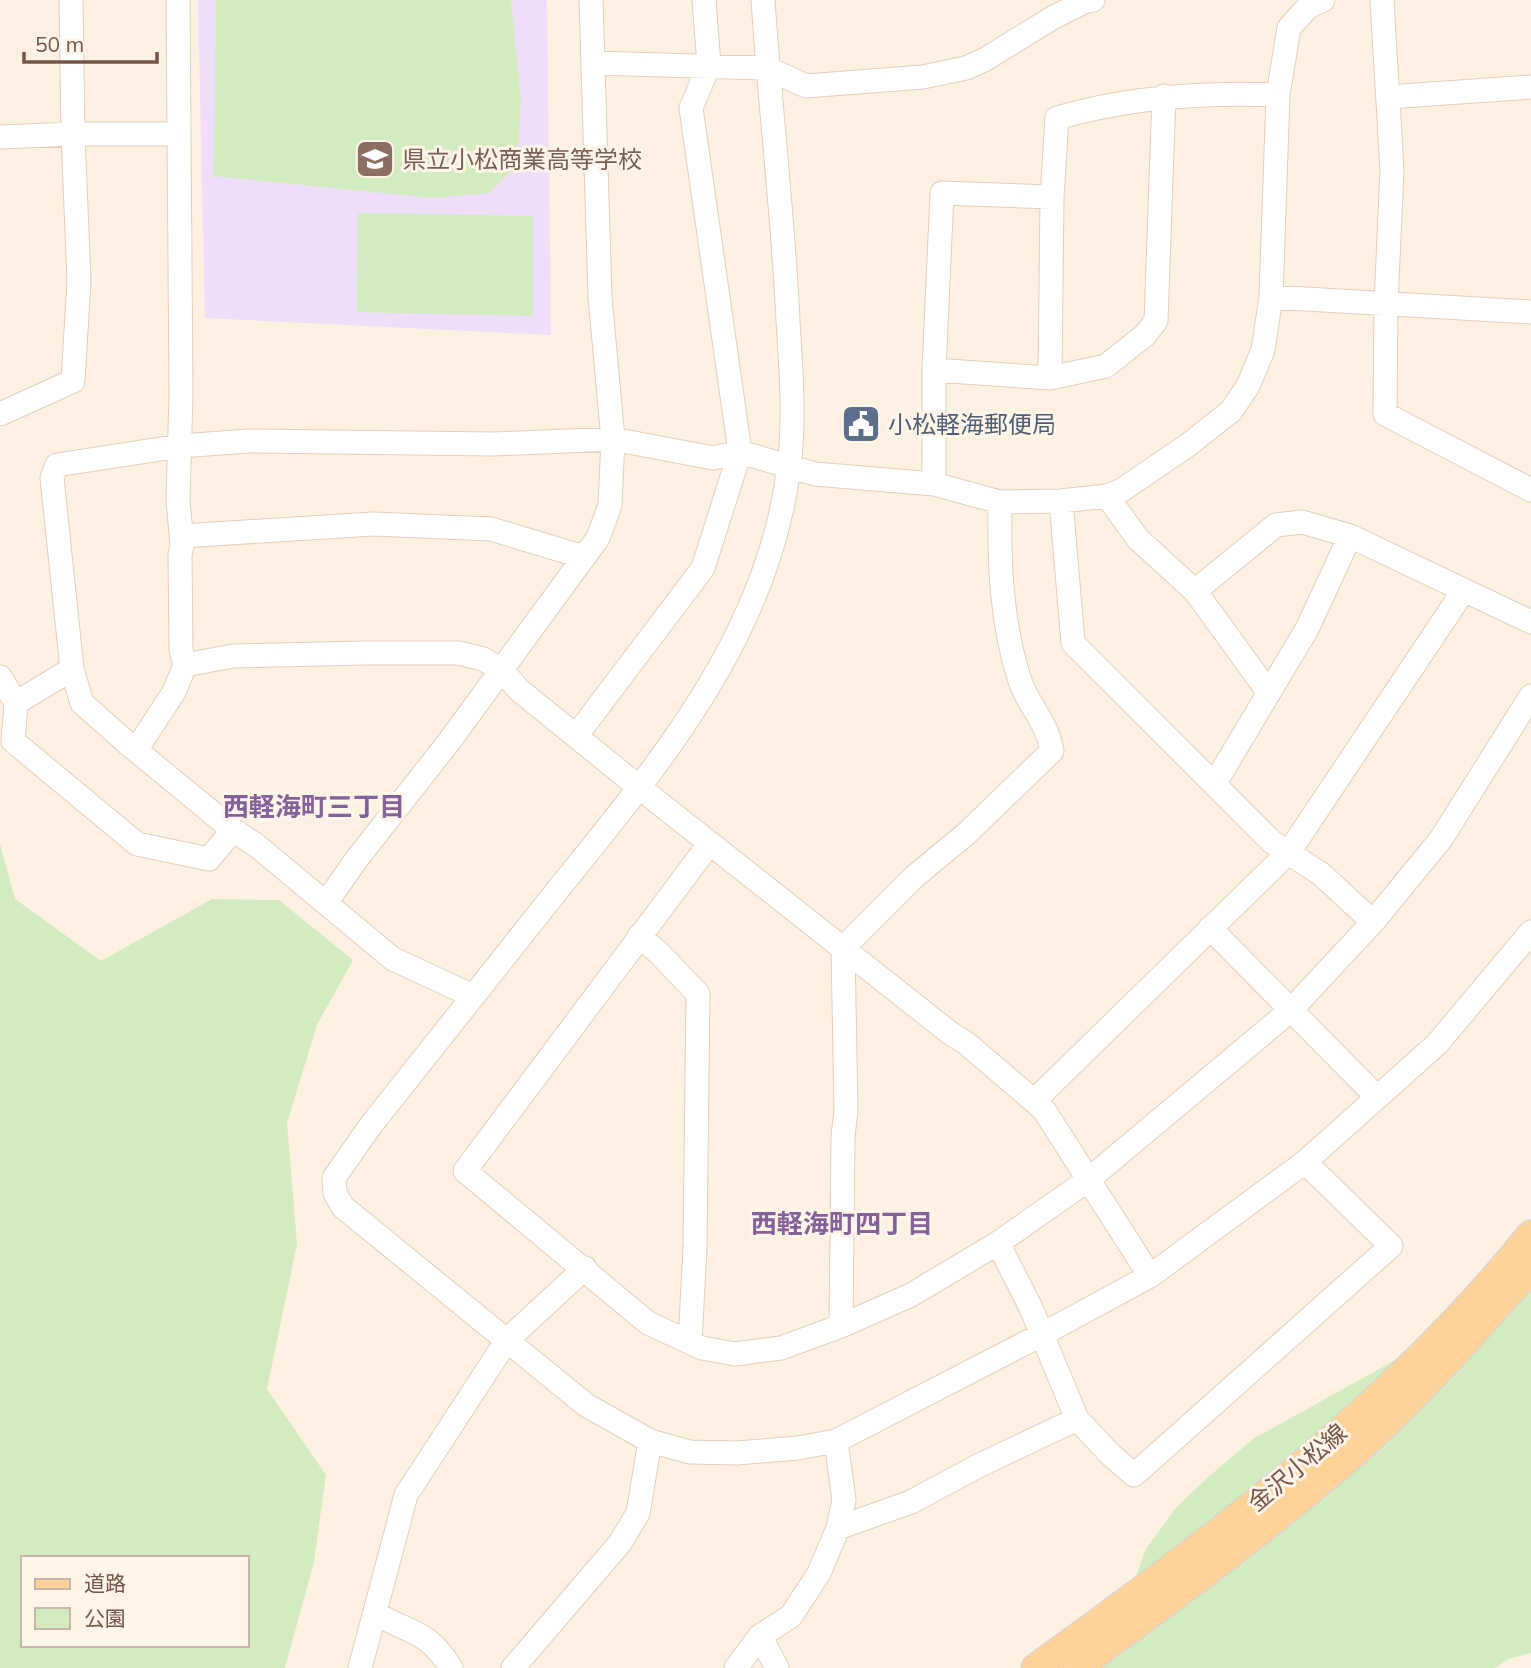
<svg xmlns="http://www.w3.org/2000/svg" width="1531" height="1668" font-family="Mulish,'Noto Sans JP',sans-serif">
<rect width="100%" height="100%" fill="#fef1e1"/>
<path fill="#eedefa" d="M 198,0 L 547,0 L 551,335 L 205,318 Z"/>
<path fill="#d3ecbf" fill-rule="evenodd" d="M 216,0 L 511,0 L 521,100 L 517,165 L 489,193 L 433,198 L 214,176 Z
M 358,213 L 533,216 L 533,316 L 357,312 Z
M 0,844 L 15,899 L 101,961 L 212,899 L 279,900 L 353,960 L 317,1025 L 287,1123 L 297,1244 L 267,1389 L 326,1475 L 314,1562 L 285,1668 L 0,1668 ZM 23,1558 L 247,1558 L 247,1645 L 23,1645 Z
M 1531,1285 L 1531,1653 L 1508,1659 L 1495,1668 L 1103,1668 L 1146,1549 L 1175,1509 L 1207,1478 L 1253,1439 Z"/>
<g fill="none" stroke-linecap="round" stroke-linejoin="round">
<g stroke="#e3cdbc" stroke-width="25">
<path id="minor" d="M 763,0 C 770,107 783,214 788,321 C 791,369 795,418 789,466 C 769,637 655,769 552,897 C 491,973 431,1049 371,1125 L 334,1178 L 335,1193 L 343,1207 L 586,1405 L 650,1441 L 690,1452 L 737,1453 L 798,1448 L 836,1441 L 1041,1335 L 1150,1276 L 1305,1162 L 1437,1044 L 1531,932
M 1382,0 L 1392,170 L 1386,304 L 1385,414 L 1531,490
M 593,63 L 767,68 L 806,86 L 923,77 L 966,68 L 984,60 L 1054,17 L 1086,1 L 1093,0
M 1388,97 L 1531,87
M 0,137 L 73,134 L 178,134
M 1271,297 L 1531,312
M 934,370 L 1050,378 L 1106,366 L 1145,335 L 1156,321 L 1164,96
M 1050,378 L 1052,197
M 0,414 L 73,381 L 79,281 L 73,134 L 71,0
M 934,484 L 934,370 L 942,193 L 1052,197 L 1057,118 C 1129,97 1203,92 1278,95
M 1107,496 L 1138,539 L 1195,591 L 1276,525 L 1302,522 L 1350,536 L 1531,622
M 1061,501 L 1073,643 L 1272,842 L 1321,874 L 1373,922
M 182,536 L 373,524 L 491,529 L 584,557
M 1195,591 L 1269,693
M 185,665 L 233,656 L 365,653 L 459,653 L 483,659 L 502,670 L 519,690 L 640,788 L 950,1033 L 966,1043 L 1034,1101 L 1044,1110 L 1150,1276
M 72,669 L 16,703 L 13,741 L 137,844 L 209,859 L 233,830
M 0,677 L 16,703
M 576,736 L 703,568 L 740,452 L 691,108 L 709,65 L 704,0
M 136,750 L 174,692 L 185,665 L 181,650 L 180,555 L 182,545 L 178,500 L 181,395 L 178,0
M 1215,783 L 1307,629 L 1350,536
M 710,843 L 465,1171 L 648,1323 L 702,1348 L 735,1354 L 781,1348 L 841,1326 L 911,1295 L 998,1243 L 1088,1180 L 1291,1010 L 1373,922 L 1441,839 L 1531,696
M 326,903 L 356,860 L 448,743 L 598,538 L 610,505 L 613,439 L 600,297 L 591,0
M 1210,928 L 1376,1096
M 639,936 L 659,953 L 698,994 L 695,1248 L 690,1342
M 473,996 L 393,959 L 256,845 L 233,830 L 126,742 L 82,703 L 72,669 L 52,478 L 57,465 L 180,446 L 249,441 L 494,444 L 613,439 L 713,458 L 740,452 L 815,474 L 934,484 L 1000,502 L 1061,501 L 1107,496 L 1122,490 L 1188,445 L 1231,411 L 1248,386 L 1263,350 L 1271,297 L 1278,95 L 1289,28 L 1308,7 L 1323,0
M 1034,1101 L 1289,852 L 1464,590
M 998,1243 L 1031,1308 L 1077,1419 L 1111,1455 L 1134,1475 L 1391,1246 L 1305,1162
M 841,1326 L 843,1136 L 846,1111 L 843,948 L 914,877 L 966,834 L 1052,751 C 1047,720 1027,705 1019,678 C 1001,620 999,562 1000,502
M 838,1528 L 911,1502 L 978,1466 L 1077,1419
M 375,1613 C 410,1634 428,1630 451,1668
M 760,1636 L 777,1668
M 360,1668 L 406,1495 L 507,1340 L 585,1268
M 513,1668 L 620,1543 L 638,1513 L 650,1441
M 736,1668 L 760,1636 L 791,1616 L 819,1573 L 838,1528 L 844,1500 L 836,1441"/>
</g>
<g stroke="#dcd3cf" stroke-width="31">
<path id="major" d="M 1036,1668 C 1213,1540 1393,1407 1531,1235
M 1076,1668 C 1172,1598 1269,1527 1358,1449 C 1420,1393 1476,1330 1531,1267"/>
</g>
<use href="#minor" stroke="#fff" stroke-width="23"/>
<use href="#major" stroke="#ffd397" stroke-width="28"/>
</g>
<defs>
<g id="school-square" transform="scale(2.0125)"><rect x="-9" y="-9" width="18" height="18" rx="4" fill="#8d6e63" stroke="#fff5e9"/><path d="M0-5L7-2L0 1L-7-2ZM-4 1L0 2.5L4 1V4Q0 6-4 4Z" fill="#fff"/></g>
<g id="civic-square" transform="scale(2.0125)"><rect x="-9" y="-9" width="18" height="18" rx="4" fill="#5c6f8a" stroke="#fff5e9"/><path d="M-.6-6.5H3V-4.5H.6V-3L4-1V1h2V6H-6V1h2V-1L-.6-3ZM-1.2 2.5V6h2.4V2.5Z" fill="#fff"/></g>
</defs>
<g fill-rule="evenodd">
<use href="#school-square" x="375" y="159"/>
<use href="#civic-square" x="861" y="424"/>
</g>
<g text-anchor="middle" dominant-baseline="central" stroke-width="6" stroke-linejoin="round" paint-order="stroke">
<g font-size="24" fill="#785e54" stroke="#fff5e9" text-anchor="start">
<text x="402" y="159">県立小松商業高等学校</text>
</g>
<g font-size="24" fill="#4e5e75" stroke="#fff5e9" text-anchor="start">
<text x="888" y="424">小松軽海郵便局</text>
</g>
<g font-size="24" fill="#775546" stroke="#fff5e9">
<text transform="translate(1297 1467) rotate(-40)">金沢小松線</text>
</g>
<g font-size="26" font-weight="bold" fill="#85619b" stroke="#fff5e9">
<text x="314" y="806">西軽海町三丁目</text>
<text x="842" y="1223">西軽海町四丁目</text>
</g>
</g>
<rect x="21" y="1556" width="228" height="91" fill="#fff5e9" stroke="#c9b5a8" stroke-width="2"/>
<rect x="35" y="1579" width="35" height="10" fill="#ffd397" stroke="#c9b5a8" stroke-width="2"/>
<text x="84" y="1591" font-size="21" fill="#775546">道路</text>
<rect x="35" y="1608" width="35" height="21" fill="#d3ecbf" stroke="#c9b5a8" stroke-width="2"/>
<text x="84" y="1626" font-size="21" fill="#775546">公園</text>
<path d="M24 52v10h133v-10" fill="none" stroke="#775546" stroke-width="3.5"/>
<text x="35" y="52" font-size="21" fill="#775546" stroke="#fff5e9" stroke-width="5" paint-order="stroke">50 m</text>
</svg>
